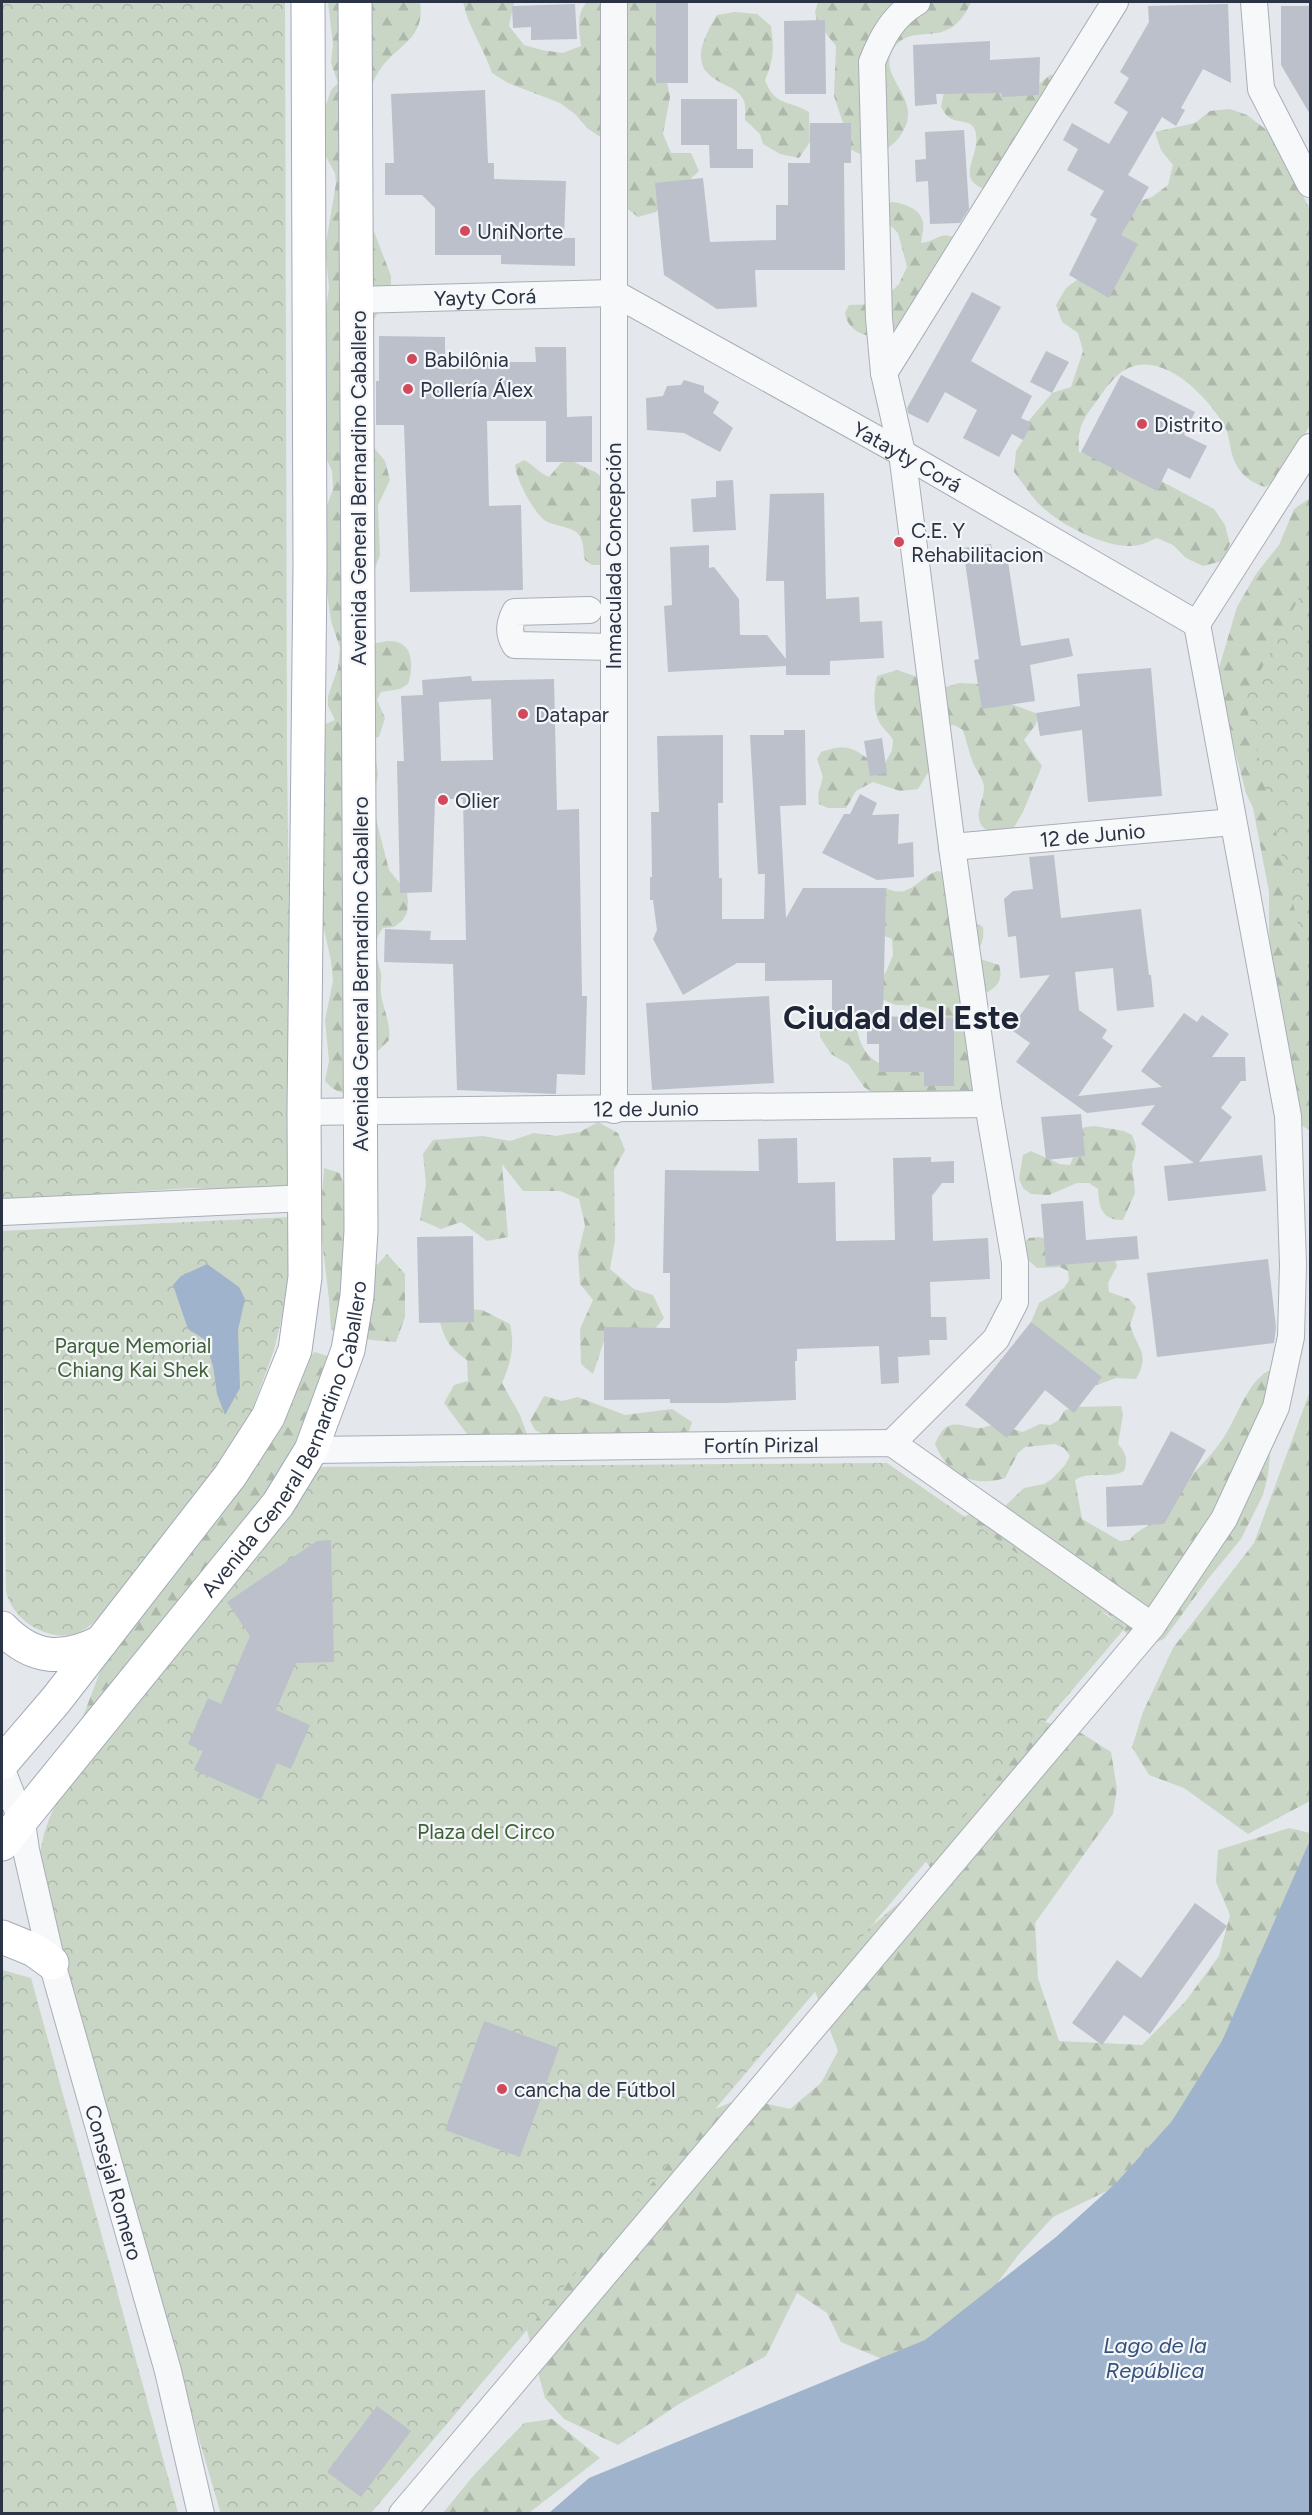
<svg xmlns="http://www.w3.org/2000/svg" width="1312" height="2515" font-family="Figtree,sans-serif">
<defs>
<pattern id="forest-firs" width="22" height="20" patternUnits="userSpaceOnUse" patternTransform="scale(1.5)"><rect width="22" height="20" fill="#c9d6c5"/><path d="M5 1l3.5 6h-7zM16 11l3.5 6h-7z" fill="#adb8ab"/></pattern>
<pattern id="park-crowns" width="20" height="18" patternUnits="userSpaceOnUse" patternTransform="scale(1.5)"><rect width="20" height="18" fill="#c9d6c5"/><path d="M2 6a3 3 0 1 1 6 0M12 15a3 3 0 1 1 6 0" fill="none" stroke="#adb8ab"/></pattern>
</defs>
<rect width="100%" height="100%" fill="#e4e7ec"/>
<path fill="url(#forest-firs)" d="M 328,2 L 420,2 C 426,40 396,45 379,71 C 376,76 373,82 370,88 L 366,221 L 373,229 L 391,276 L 391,286 L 369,330 L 371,444 L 385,461 L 390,480 L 378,505 L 380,555 L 369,584 L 367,643 C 375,644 380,642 387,641 C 414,639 414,666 408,684 L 400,689 L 381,692 L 377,700 L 385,718 L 379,737 L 373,738 L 378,775 L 372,803 L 389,870 L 407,892 L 408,902 L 407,913 L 402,921 L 394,927 L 383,928 C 371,943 377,956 381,973 C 382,980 380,986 381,993 C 383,1010 391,1022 389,1040 L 376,1053 L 351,1094 C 339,1093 333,1090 325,1081 L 329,1061 L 325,1020 L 333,981 L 331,961 L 322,920 L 324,800 L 320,781 L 323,725 L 335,720 L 328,706 L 328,696 L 338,668 L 340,648 L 331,621 L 327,593 L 323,516 L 333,489 L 332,471 L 321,447 L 325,317 L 329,287 L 325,249 L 336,183 L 335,173 L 321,148 L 325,108 L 331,90 L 338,83 L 331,63 L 333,45 Z
M 463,2 L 514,2 L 509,26 L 524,45 L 542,50 L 563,53 L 581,46 C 579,31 576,13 587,2 L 660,2 L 666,77 L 670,97 L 663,134 L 671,153 L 691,153 L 699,171 L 684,185 L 667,197 L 656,212 L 638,217 L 624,206 L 602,138 L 587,128 L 575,114 L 560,103 L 508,83 L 492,73 C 484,48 468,27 463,2 Z
M 818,2 L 971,2 C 948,54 915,19 894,48 C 874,77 925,97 902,133 C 896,144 885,151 873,154 C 862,157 852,151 844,144 L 844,126 L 834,96 L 836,46 L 817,22 L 815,12 Z
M 735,12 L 757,14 L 771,26 C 774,48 774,59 765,80 C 774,106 789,100 809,112 L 810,142 L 799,158 L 780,154 L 763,144 L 760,134 L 745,120 C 745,114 746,107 744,101 C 739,89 727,87 718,81 C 688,64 704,37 717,15 Z
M 1050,75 L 1056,75 L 1012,145 C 999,158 994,174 984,189 C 953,177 983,155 975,130 C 971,119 957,123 950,118 C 946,116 943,110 941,107 L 944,92 L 1039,84 Z
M 1230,109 L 1247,115 L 1264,128 L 1278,143 L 1310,210 L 1310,425 L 1280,477 L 1265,487 C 1253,483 1244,478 1237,466 C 1229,453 1231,439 1225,427 C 1208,396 1157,343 1119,374 C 1111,381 1104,390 1098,399 C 1083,420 1077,426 1079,452 L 1142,471 L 1214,509 L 1225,525 L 1230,544 L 1222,561 L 1203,566 L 1186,558 L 1173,545 L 1157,538 C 1151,540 1145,544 1139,545 C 1110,552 1056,523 1037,502 C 1029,493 1022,482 1014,472 L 1016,451 L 1023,440 L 1027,423 L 1052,393 L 1071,387 L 1083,351 L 1078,333 L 1062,322 L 1056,305 L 1066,288 L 1081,277 L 1114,210 L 1152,197 L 1168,185 L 1173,165 L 1161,150 L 1155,132 L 1195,123 L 1210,111 Z
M 891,202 C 903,203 920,208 923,222 C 924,228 922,237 921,243 C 938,241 940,230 958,239 L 898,328 C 880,342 849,338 845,313 L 849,305 L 879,304 L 899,284 L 907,267 L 898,233 L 884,219 L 884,210 Z
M 524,460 C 534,465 539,473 549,477 L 561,463 L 570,460 L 597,473 L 604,480 L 602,565 L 592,565 L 585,560 C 583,554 584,546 582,541 C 578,525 557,528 546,521 C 534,514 516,479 515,465 Z
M 1310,498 L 1310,1131 L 1288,1116 L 1269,932 L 1269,892 L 1253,808 L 1246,793 L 1216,678 L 1237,607 L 1256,574 L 1279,545 L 1294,509 Z
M 897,670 L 915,676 L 925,675 L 939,689 L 959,683 L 979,684 L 1011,704 L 1038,714 L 1036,724 L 1024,740 L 1042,766 L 1023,812 L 1013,829 C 1001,832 992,837 983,827 C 971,813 988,797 983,782 C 981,776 977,771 974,765 C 969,754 967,742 963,730 L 954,725 L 945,726 L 934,763 L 918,789 L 900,791 L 873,782 L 856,791 L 846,808 L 828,808 L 819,804 L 818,794 L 823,777 L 817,759 L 821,752 C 856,740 856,755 883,767 L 892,750 L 893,740 C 890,734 885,731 881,725 C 872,711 874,691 877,676 Z
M 937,871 L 947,873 L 955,914 L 983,927 C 984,939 983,945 974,953 L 980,959 L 999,965 C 1004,981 996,989 982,995 L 975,1094 L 880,1097 L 864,1087 L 848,1064 L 831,1054 L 820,1037 L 820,1028 L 839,1010 L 858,1013 C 854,1033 862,1055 881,1064 L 944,1024 L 942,1015 C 927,1005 914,1006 897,1005 C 891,1004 884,1000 878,997 L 880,979 L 886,972 L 893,955 L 892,939 L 873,931 L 886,888 C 910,900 916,879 937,871 Z
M 598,1122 L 618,1133 L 625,1150 L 614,1170 L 615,1240 L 610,1269 L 634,1289 L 653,1295 L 664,1318 L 648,1337 L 606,1335 L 593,1374 L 581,1364 L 580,1329 L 593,1300 L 580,1284 L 578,1254 L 585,1225 L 579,1199 L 560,1191 L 523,1191 L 502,1164 L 508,1237 L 487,1241 L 461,1222 L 441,1229 L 420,1220 L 426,1184 L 423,1154 L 433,1140 L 483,1136 L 510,1141 L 534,1133 L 556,1136 L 580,1132 Z
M 1095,1126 L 1124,1131 L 1132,1135 L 1136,1146 L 1135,1155 L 1132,1164 L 1135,1193 L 1123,1220 C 1101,1220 1099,1207 1098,1189 L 1089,1183 L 1077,1183 L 1049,1195 L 1031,1194 L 1023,1188 L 1019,1179 L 1023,1155 L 1031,1151 L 1060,1164 L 1070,1165 L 1077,1148 L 1076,1132 L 1085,1127 Z
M 324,1168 L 340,1173 L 351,1205 L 350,1243 L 377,1265 L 387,1254 L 405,1274 L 405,1317 L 396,1342 L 371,1340 L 331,1330 L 329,1299 L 320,1224 Z
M 1039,1237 L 1114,1257 L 1117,1266 L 1108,1283 L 1109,1292 L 1129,1299 L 1136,1307 L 1130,1325 C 1137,1349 1151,1353 1136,1379 L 1116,1378 L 1097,1385 L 1089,1380 L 1036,1329 L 1031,1322 L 1039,1303 L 1064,1288 L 1069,1280 L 1068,1271 L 1060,1267 L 1037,1268 L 1024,1256 L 1023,1245 L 1029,1238 Z
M 462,1309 L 482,1310 L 510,1324 C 515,1346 511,1363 502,1383 L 520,1415 L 527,1434 L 504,1456 L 482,1454 L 444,1403 L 454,1385 L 468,1381 L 467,1360 C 451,1349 445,1341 440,1322 Z
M 315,1352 L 330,1357 L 329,1388 L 285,1469 L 117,1686 L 30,1787 L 82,1719 L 105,1659 L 251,1474 L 275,1428 L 302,1363 Z
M 1268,1371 L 1279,1372 L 1268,1475 L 1263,1495 L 1241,1539 L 1208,1579 L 1164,1639 L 1155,1643 L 1146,1643 L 1129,1636 L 1109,1615 L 1079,1601 L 959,1521 L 967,1515 L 1003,1508 L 1024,1488 L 1044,1484 L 1052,1479 L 1065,1465 L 1070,1456 L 1064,1448 L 1055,1444 L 1025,1447 L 1018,1453 L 1005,1478 C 973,1488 948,1475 935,1444 C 946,1418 954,1424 976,1428 C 984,1429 988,1425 995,1425 C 1003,1425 1015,1430 1023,1432 L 1040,1424 L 1050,1425 L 1059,1420 L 1064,1411 L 1073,1407 L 1121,1406 L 1123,1415 L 1118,1444 C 1126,1453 1128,1459 1124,1471 C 1107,1480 1091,1470 1075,1480 L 1082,1519 L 1120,1541 L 1130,1540 C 1136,1530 1146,1529 1154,1520 C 1166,1508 1175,1493 1186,1481 C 1198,1468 1210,1457 1220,1443 C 1236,1422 1246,1383 1268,1371 Z
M 1310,1391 L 1310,1801 L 1248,1834 L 1184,1788 L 1149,1775 L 1132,1747 L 1143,1712 L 1173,1648 L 1254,1543 Z
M 544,1396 L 562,1401 L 578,1397 L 625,1415 L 672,1409 L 692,1422 L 681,1456 L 581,1455 L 535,1430 L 530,1421 Z
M 1032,1718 L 1081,1733 L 1111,1752 L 1117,1789 L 1113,1814 L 1035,1923 L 1038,1978 L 1059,2041 L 1142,2045 L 1185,2002 L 1219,1956 L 1230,1915 L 1216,1882 L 1218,1850 L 1289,1828 L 1310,1833 L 1310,1922 L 1140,2175 L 1053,2217 L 1019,2254 L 995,2286 L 967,2313 L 892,2363 L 841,2342 L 827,2313 L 797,2293 L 766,2356 L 679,2404 L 618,2445 L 564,2419 L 545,2398 L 522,2312 L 680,2124 L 741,2098 L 790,2109 L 821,2083 L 838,2051 L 810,1978 L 900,1902 L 944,1887 L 927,1863 L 907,1829 Z
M 552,2419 L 600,2458 L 529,2513 L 443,2513 L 474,2475 L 524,2423 Z"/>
<path fill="url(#park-crowns)" d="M 2,2 L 285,2 L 287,760 L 293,1192 L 191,1188 L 2,1200 Z
M 1310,577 L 1310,975 L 1245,700 Z
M 292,1217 L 288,1292 L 274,1350 L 251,1413 L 221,1465 L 101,1616 C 93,1623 87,1629 77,1633 C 48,1643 12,1620 6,1591 L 2,1231 Z
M 887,1463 L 1125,1628 L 371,2513 L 221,2514 L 39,1895 C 37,1860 41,1832 57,1802 L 320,1467 Z
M 2,1970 L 31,1978 L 178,2513 L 2,2513 Z"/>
<path fill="#9fb4cc" d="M 207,1264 L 239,1287 L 245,1299 L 238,1330 L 240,1388 L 225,1415 L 217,1394 L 213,1366 L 204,1339 L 188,1329 L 173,1285 L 181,1276 Z
M 1310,1840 L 1310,2513 L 549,2513 L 589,2478 L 925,2340 L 1056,2237 L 1116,2183 L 1172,2121 L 1222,2041 Z"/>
<path fill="#bbc0ca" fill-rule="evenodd" d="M 656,2 L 688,2 L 688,83 L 656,83 Z
M 575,4 L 577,39 L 531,40 L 531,27 L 513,28 L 512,6 Z
M 1228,4 L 1231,83 L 1203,69 L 1181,108 L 1185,110 L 1176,126 L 1162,117 L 1128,175 L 1149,187 L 1121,235 L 1138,244 L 1109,298 L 1069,275 L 1097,219 L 1090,215 L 1104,191 L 1067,170 L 1078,149 L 1063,140 L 1072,123 L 1109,144 L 1128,112 L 1114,103 L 1129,78 L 1120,72 L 1149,22 L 1148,6 Z
M 1281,6 L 1311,6 L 1311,116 L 1281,65 Z
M 825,20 L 826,94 L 785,94 L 784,21 Z
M 990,41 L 990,60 L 1040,57 L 1039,95 L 1002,97 L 1002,93 L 936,94 L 937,104 L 915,106 L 913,45 Z
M 485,90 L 488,163 L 494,163 L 494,179 L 566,181 L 564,238 L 575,238 L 575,266 L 501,264 L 501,255 L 435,255 L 435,208 L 422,195 L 385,195 L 385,163 L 394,163 L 391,94 Z
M 681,99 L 737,99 L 737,149 L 753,149 L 753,168 L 710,168 L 709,145 L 681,145 Z
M 810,123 L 851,123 L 851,163 L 844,163 L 845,270 L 755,270 L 757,307 L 717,309 L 664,275 L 655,183 L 703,178 L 710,242 L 776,240 L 776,205 L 788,205 L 788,163 L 810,163 Z
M 964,130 L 969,209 L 960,223 L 930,224 L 928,181 L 916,182 L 915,160 L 926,159 L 925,132 Z
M 972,292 L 1001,307 L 971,361 L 1032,396 L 1021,418 L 1032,423 L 1023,440 L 1012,434 L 999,457 L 963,438 L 977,410 L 945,392 L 928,423 L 908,413 L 907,408 Z
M 379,336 L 445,337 L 445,368 L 487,366 L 487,362 L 536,362 L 535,347 L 566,347 L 567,417 L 592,416 L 592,462 L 546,462 L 546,421 L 487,421 L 489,506 L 521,505 L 523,590 L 410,592 L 404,425 L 376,425 L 376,381 L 379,381 Z
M 1046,351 L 1069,362 L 1052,393 L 1030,382 Z
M 1121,375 L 1195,412 L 1184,435 L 1207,446 L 1190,479 L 1168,468 L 1157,491 L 1081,452 Z
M 684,380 L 704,386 L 704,392 L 719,402 L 713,413 L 733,428 L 720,452 L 684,433 L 647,430 L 646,398 L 663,396 L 667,386 L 681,385 Z
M 733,480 L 736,530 L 693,532 L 691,499 L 716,497 L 716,481 Z
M 824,493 L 826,599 L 859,597 L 860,622 L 882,621 L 884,658 L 830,661 L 830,675 L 786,675 L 786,666 L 668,672 L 664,606 L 672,605 L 670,547 L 709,545 L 709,568 L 714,567 L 739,599 L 740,635 L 767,635 L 786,659 L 784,581 L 766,581 L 770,494 Z
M 991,544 L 994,557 L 1007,555 L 1021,646 L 1069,638 L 1073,656 L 1030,665 L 1035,701 L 982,709 L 974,660 L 979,659 L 963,548 Z
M 1151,668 L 1162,796 L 1088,802 L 1082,730 L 1040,736 L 1036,713 L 1080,706 L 1077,674 Z
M 471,676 L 472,681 L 554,679 L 557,810 L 579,809 L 582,996 L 587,996 L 585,1075 L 557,1074 L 556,1094 L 457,1090 L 453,964 L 384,962 L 385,929 L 431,931 L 430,940 L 466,940 L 463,799 L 435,799 L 432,892 L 400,893 L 397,761 L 404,761 L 401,696 L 423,695 L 422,680 ZM 491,699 L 493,760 L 441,761 L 439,702 Z
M 784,730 L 805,730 L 806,805 L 780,806 L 786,918 L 803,888 L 886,888 L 883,1016 L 868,1016 L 954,1018 L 954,1086 L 924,1086 L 924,1072 L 879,1072 L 879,1044 L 867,1044 L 867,1016 L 832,1017 L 832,980 L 765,981 L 765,963 L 737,963 L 683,995 L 653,939 L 657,930 L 653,900 L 650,900 L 650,877 L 652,877 L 651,812 L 659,812 L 657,736 L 723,735 L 723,803 L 718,803 L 719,878 L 722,878 L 722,919 L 764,919 L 765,874 L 758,874 L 750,735 L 784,735 Z
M 882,738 L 887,773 L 870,776 L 864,741 Z
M 860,794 L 877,803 L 872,815 L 899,814 L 898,844 L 913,842 L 914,877 L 877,880 L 822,853 L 844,814 L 850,814 Z
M 1054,855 L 1061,918 L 1141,909 L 1149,975 L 1151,975 L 1154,1007 L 1117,1011 L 1113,968 L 1075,972 L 1079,1010 L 1107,1030 L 1102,1038 L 1113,1046 L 1078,1096 L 1162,1087 L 1141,1071 L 1184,1013 L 1197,1022 L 1202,1015 L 1229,1034 L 1212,1057 L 1245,1057 L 1246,1081 L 1241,1081 L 1221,1108 L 1232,1117 L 1199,1162 L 1262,1155 L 1266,1191 L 1168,1201 L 1164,1166 L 1194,1163 L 1141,1124 L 1155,1105 L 1087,1113 L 1016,1062 L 1030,1043 L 1010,1029 L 1050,975 L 1020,978 L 1016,936 L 1008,937 L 1004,899 L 1013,891 L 1033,889 L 1029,857 Z
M 769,996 L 774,1083 L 652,1090 L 646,1003 Z
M 1081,1114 L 1085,1156 L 1046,1160 L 1041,1117 Z
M 797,1138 L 798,1183 L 835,1182 L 836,1241 L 895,1240 L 893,1158 L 931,1157 L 931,1162 L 954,1161 L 954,1183 L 942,1183 L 932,1196 L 933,1241 L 988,1238 L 990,1279 L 930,1282 L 931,1317 L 946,1317 L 947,1340 L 929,1340 L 930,1355 L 898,1357 L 899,1383 L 881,1384 L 879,1346 L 797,1349 L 797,1361 L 795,1361 L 796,1400 L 725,1403 L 670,1403 L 670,1399 L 604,1400 L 604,1327 L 670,1328 L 670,1273 L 663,1273 L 665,1170 L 759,1171 L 758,1139 Z
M 1083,1201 L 1086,1240 L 1137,1236 L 1139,1259 L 1046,1266 L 1041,1204 Z
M 473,1236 L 474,1322 L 419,1323 L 417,1237 Z
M 1268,1259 L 1276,1327 L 1274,1343 L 1157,1357 L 1147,1273 Z
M 1031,1322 L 1102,1377 L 1074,1413 L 1045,1390 L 1007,1438 L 965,1405 Z
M 1171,1431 L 1206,1450 L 1164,1524 L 1107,1527 L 1106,1487 L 1142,1485 Z
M 331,1540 L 334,1662 L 296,1663 L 276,1710 L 310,1725 L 291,1769 L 277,1763 L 261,1800 L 194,1770 L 203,1751 L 188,1744 L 208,1698 L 221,1704 L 250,1636 L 227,1602 L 317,1541 Z
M 1195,1903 L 1227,1926 L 1150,2034 L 1124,2015 L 1102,2045 L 1072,2023 L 1117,1960 L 1141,1978 Z
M 484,2021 L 559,2048 L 520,2157 L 445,2130 Z
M 377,2406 L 411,2431 L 361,2497 L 327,2472 Z"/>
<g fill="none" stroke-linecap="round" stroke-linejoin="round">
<g stroke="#a9aeb7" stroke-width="28">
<g id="minor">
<path d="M 1254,2 L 1261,89 L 1310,184"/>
<path id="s1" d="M 356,300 L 614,293 L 902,453 L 1197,624"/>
<path d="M 884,373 L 1115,2"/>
<path d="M 589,610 L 515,612 C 509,624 508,633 515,645 L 613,647"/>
<path d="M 1197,624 L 1310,447"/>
<path id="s2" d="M 952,847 L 1233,822"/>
<path d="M 614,1110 L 614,2"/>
<path id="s3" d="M 304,1112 L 988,1104"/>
<path d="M 2,1212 L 306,1198"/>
<path d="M 892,1443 L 996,1339 L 1015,1302 L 1015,1262 L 988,1104 L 952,847 L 902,453 L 884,373 L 879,318 L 872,62 C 882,37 893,16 917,2"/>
<path id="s4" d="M 311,1450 L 892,1443 L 1152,1626"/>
<path id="s5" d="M 2,1770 L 22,1822 L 26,1850 L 52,1963 L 168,2371 L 201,2514"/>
<path d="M 402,2514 L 1152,1626 L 1224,1519 L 1276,1407 L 1291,1337 L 1293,1265 L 1288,1116 L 1197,624"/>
</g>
</g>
<g stroke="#a3abb8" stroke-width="35">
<g id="major">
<path d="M 2,1628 C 33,1660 62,1661 101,1642"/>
<path d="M 2,1763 L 56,1700 L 230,1476 L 268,1417 L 295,1350 L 305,1277 L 304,1112 L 310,568 L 308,2"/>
<path id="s6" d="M 2,1844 L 278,1504 L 311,1450 L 348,1350 L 357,1296 L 361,1231 L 355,2"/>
<path d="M 2,1937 L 34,1950 L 52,1963"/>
</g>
</g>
<use href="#minor" stroke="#f7f8fa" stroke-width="26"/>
<use href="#major" stroke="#fff" stroke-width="33"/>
</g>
<g fill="#d1495b" stroke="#f4f6f9" stroke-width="2">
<circle cx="465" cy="231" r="6"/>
<circle cx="412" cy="359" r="6"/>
<circle cx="408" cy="389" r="6"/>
<circle cx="1142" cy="424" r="6"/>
<circle cx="899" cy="542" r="6"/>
<circle cx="523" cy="714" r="6"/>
<circle cx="443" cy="800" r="6"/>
<circle cx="502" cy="2089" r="6"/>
</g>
<g text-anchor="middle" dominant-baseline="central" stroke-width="4.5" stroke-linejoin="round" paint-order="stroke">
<g font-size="21" fill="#2b3445" stroke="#f4f6f9" text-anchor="start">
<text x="477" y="231">UniNorte</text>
<text x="424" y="359">Babilônia</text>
<text x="420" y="389">Pollería Álex</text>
<text x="1154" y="424">Distrito</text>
<text x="911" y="530">C.E. Y<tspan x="911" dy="24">Rehabilitacion</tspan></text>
<text x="535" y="714">Datapar</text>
<text x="455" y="800">Olier</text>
<text x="514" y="2089">cancha de Fútbol</text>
</g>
<g font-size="21" fill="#2b3445" stroke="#f4f6f9">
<text stroke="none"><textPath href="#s1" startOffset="129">Yayty Corá</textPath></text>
<text stroke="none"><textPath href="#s1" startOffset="594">Yatayty Corá</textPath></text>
<text transform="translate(358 488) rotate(-90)">Avenida General Bernardino Caballero</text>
<text transform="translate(613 556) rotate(-90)">Inmaculada Concepción</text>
<text stroke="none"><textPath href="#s2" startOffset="141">12 de Junio</textPath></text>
<text transform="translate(360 974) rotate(-90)">Avenida General Bernardino Caballero</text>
<text stroke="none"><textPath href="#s3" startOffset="342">12 de Junio</textPath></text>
<text stroke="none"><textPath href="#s6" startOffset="500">Avenida General Bernardino Caballero</textPath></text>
<text stroke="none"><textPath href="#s4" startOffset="450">Fortín Pirizal</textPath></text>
<text stroke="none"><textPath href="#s5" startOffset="428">Consejal Romero</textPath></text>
</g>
<g font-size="21" fill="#3f6138" stroke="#f4f6f9">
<text x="133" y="1345">Parque Memorial<tspan x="133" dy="24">Chiang Kai Shek</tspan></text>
<text x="486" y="1831">Plaza del Circo</text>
</g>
<g font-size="22" font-style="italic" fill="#34527a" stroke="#f4f6f9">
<text x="1155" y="2345">Lago de la<tspan x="1155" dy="25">República</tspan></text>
</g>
<g font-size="33" font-weight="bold" fill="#1d2536" stroke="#f4f6f9">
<text x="901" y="1017">Ciudad del Este</text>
</g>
</g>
<rect width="1312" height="2515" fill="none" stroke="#2b3445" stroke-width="6"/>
</svg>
